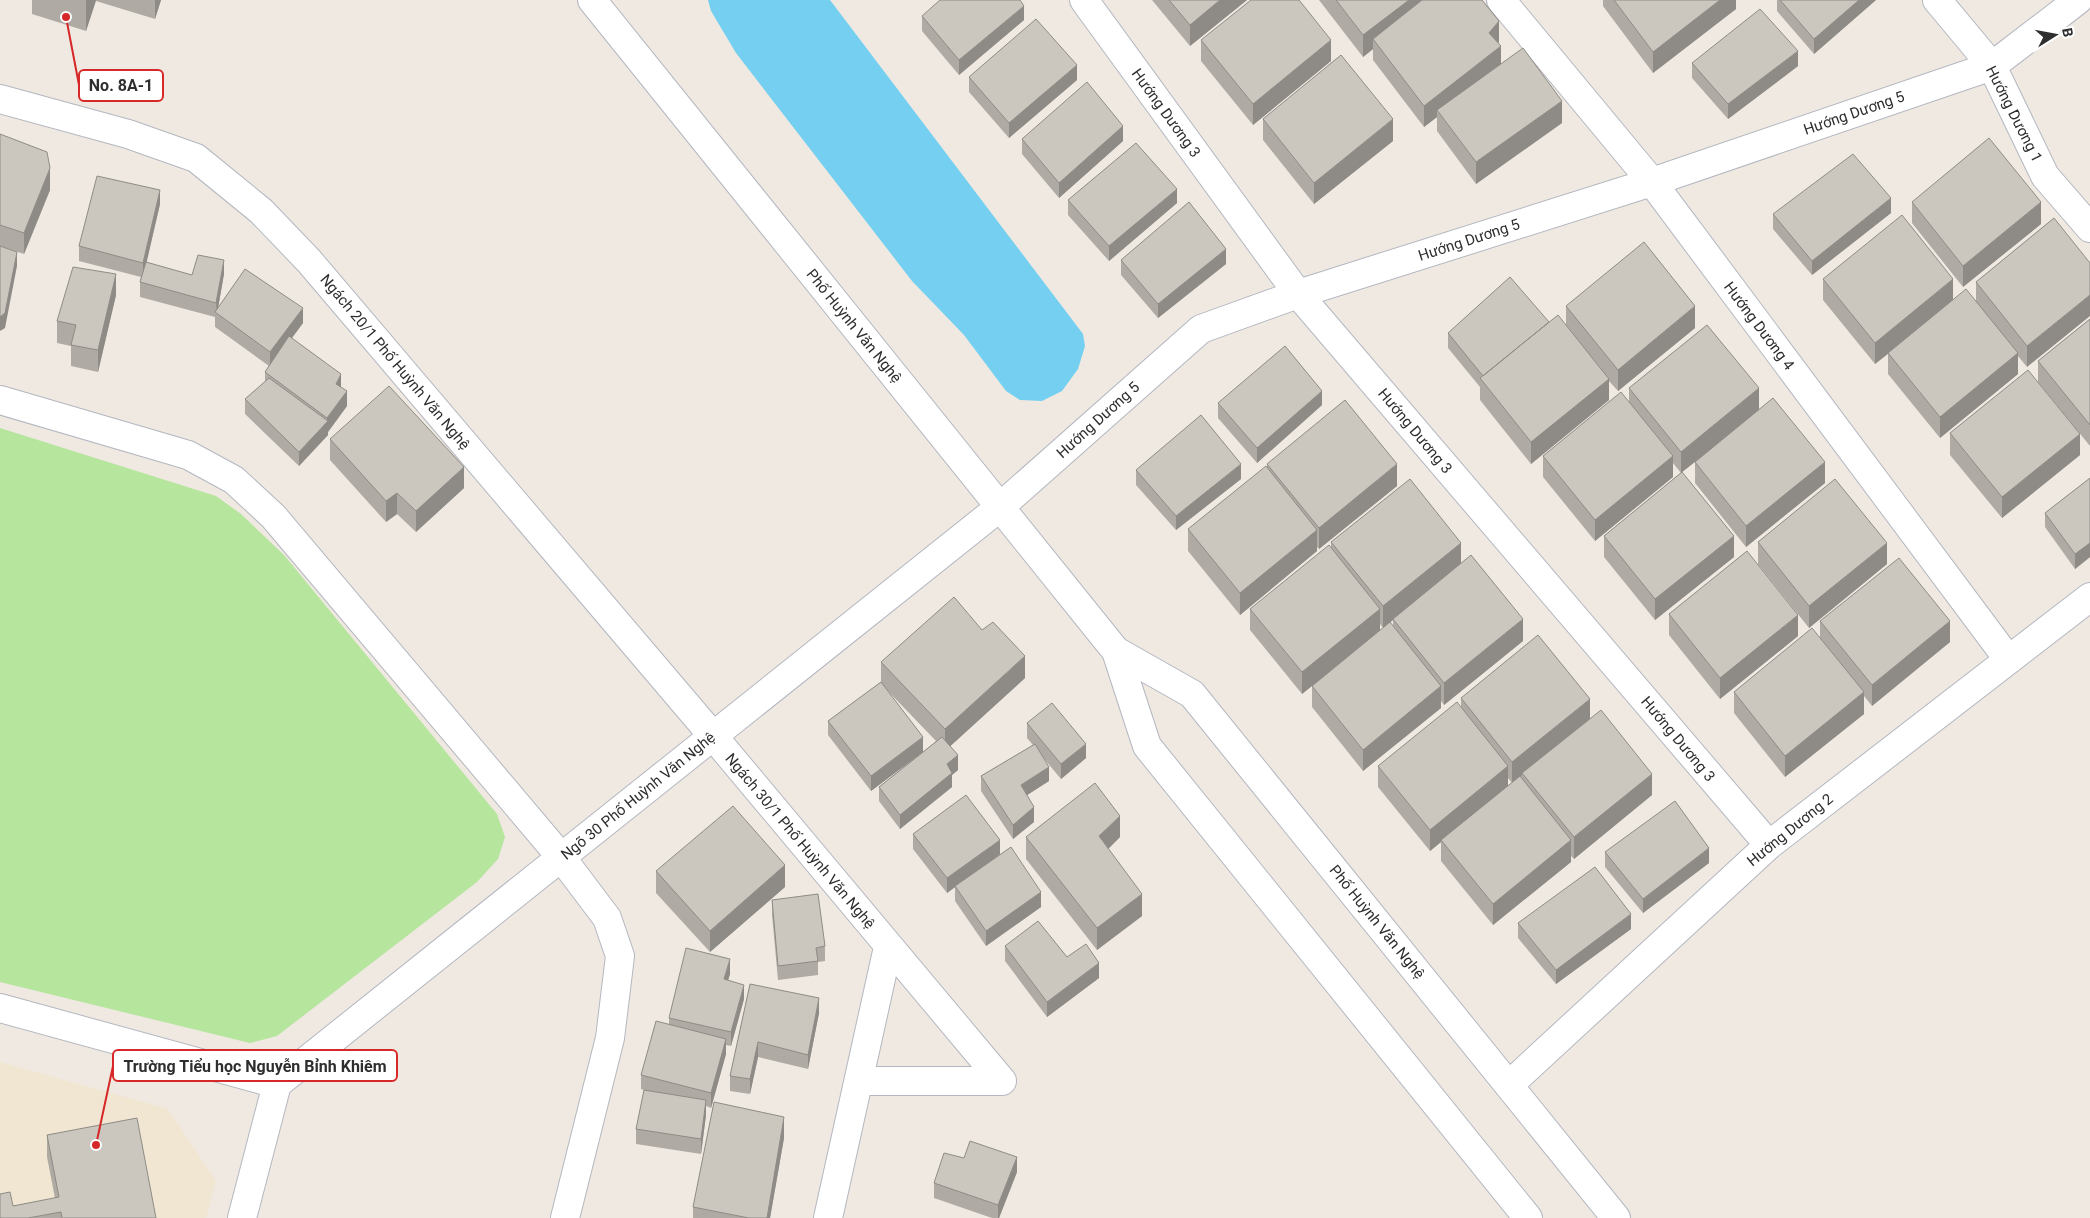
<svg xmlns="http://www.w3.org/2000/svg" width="2090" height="1218" font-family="Roboto,sans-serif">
<rect width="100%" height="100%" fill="#efe9e1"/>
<path fill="#f0e6d1" d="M 0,1062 L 168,1109 L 216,1181 L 206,1218 L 0,1218 Z"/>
<path fill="#b6e59e" d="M 0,428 L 216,496 L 241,514 L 284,555 L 497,814 L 505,837 L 498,859 L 477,882 L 277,1036 L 250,1043 L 0,982 Z"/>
<path fill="#75cff0" d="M 708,0 L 830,0 L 1083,334 L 1085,346 L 1078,369 L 1062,391 L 1042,401 L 1020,400 L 1006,391 L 964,335 L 912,281 L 736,53 L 711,11 Z"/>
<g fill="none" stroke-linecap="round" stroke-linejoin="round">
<g stroke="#b4b7c1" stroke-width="30">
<path id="street" d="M 1084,0 L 1298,294 L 1769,845
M 1501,0 L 1652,182 L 2008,659
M 1937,0 L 1992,66 L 2045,176 L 2090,228
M 0,99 L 128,134 L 196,158 L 261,211 L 309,261 L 713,736 L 1002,1081
M 0,400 L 188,455 L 234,480 L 273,516 L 561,857 L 607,918 L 620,956 L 610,1038 L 565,1218
M 0,1008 L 277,1084
M 859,1081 L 1002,1081
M 277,1084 L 1000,507 L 1201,329 L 1298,294 L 1652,182 L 1992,66 L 2078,0
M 1509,1085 L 1769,845 L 2090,597
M 242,1218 L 277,1084
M 828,1218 L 888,947"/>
</g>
<g stroke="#b4b7c1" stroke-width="30">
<path id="secondary" d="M 592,0 L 1107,640 L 1116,651 L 1192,694 L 1616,1218
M 1116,651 L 1147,746 L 1528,1218"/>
</g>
<use href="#street" stroke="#fff" stroke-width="28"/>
<use href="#secondary" stroke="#fff" stroke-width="28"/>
</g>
<path fill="#afaba4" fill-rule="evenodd" d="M 32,0 L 161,0 L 155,19 L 96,1 L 86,31 L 32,14 Z
M 1152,0 L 1247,0 L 1190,46 Z
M 1319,0 L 1482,0 L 1499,42 L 1498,43 L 1501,64 L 1562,123 L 1476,184 L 1437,131 L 1437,117 L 1424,127 L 1373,60 L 1373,49 L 1363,57 Z
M 1603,0 L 1736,0 L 1736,9 L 1653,73 L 1603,6 Z
M 1777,0 L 1876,0 L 1814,54 L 1777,11 Z
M 922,16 L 1024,20 L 959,75 L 922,31 Z
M 1201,40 L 1331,61 L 1253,125 L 1201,61 Z
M 1692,63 L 1798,66 L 1728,119 L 1692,78 Z
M 969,77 L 1077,80 L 1009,138 L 969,92 Z
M 1263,119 L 1393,141 L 1314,204 L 1263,140 Z
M 0,134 L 50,190 L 24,254 L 0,246 Z
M 1022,139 L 1123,141 L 1059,198 L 1022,154 Z
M 1068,200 L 1177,203 L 1109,261 L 1068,215 Z
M 1912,202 L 2041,224 L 1963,287 L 1912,223 Z
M 160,204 L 146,263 L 192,275 L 224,274 L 218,308 L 303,323 L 292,338 L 341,387 L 347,406 L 328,432 L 328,435 L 299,466 L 245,414 L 245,399 L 265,382 L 265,372 L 269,366 L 215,327 L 215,317 L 140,297 L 140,282 L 141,277 L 79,261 L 79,246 Z
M 1891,213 L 1812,275 L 1773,229 L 1773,214 Z
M 2054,218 L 2027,367 L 2018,356 L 2018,374 L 1940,438 L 1888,374 L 1888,354 L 1875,364 L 1823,300 L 1823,279 L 1953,300 L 1976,301 L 1976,282 Z
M 1121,260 L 1226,264 L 1158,318 L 1121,275 Z
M 116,295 L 98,372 L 71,366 L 71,346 L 57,343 L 57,321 Z
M 1566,306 L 1695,328 L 1618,391 L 1609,381 L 1609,400 L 1531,464 L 1480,400 L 1480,387 L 1448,348 L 1448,333 L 1549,322 L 1566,325 Z
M 2090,319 L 2090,446 L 2038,382 L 2038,361 Z
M 1629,388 L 1759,410 L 1825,483 L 1746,547 L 1695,483 L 1695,462 L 1682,472 L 1734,557 L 1655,620 L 1604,557 L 1604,536 L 1681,473 L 1673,463 L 1673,477 L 1595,541 L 1543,477 L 1543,456 L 1629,402 Z
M 1218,403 L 1322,405 L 1257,463 L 1218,418 Z
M 1950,433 L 2080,455 L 2002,518 L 1950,455 Z
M 330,439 L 464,488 L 416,532 L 397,514 L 386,522 L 330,460 Z
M 1267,464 L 1397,486 L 1319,549 L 1317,547 L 1317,551 L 1240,615 L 1188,551 L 1188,529 L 1267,468 Z
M 1136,470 L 1241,479 L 1176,530 L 1136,485 Z
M 2090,478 L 2090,557 L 2075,569 L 2045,527 L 2045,513 Z
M 1331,542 L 1461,564 L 1523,641 L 1444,705 L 1441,701 L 1441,708 L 1363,771 L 1312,707 L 1312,686 L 1334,668 L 1302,694 L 1250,630 L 1250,609 L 1331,548 ZM 1393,620 L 1393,626 L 1380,630 L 1380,624 L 1383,628 Z
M 1758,542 L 1887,564 L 1809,628 L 1758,564 Z
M 1669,614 L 1798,636 L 1720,699 L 1669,635 Z
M 1820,621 L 1950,642 L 1872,706 L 1864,696 L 1864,714 L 1785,777 L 1734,713 L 1734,692 L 1820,638 Z
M 881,662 L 1025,678 L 950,746 L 958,770 L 952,775 L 952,787 L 900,829 L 879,801 L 879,787 L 916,757 L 871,791 L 828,735 L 828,721 L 881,682 ZM 886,689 L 936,741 L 923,752 Z
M 1461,698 L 1590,719 L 1652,795 L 1574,859 L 1571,856 L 1571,862 L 1493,925 L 1441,861 L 1441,842 L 1430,851 L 1378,787 L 1378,766 L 1461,707 ZM 1508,778 L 1512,783 L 1508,786 Z
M 1027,723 L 1086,758 L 1061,779 L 1041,755 L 1049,781 L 1027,795 L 1034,822 L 1013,839 L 981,791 L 981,776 L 1033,745 L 1027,738 Z
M 913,834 L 1000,854 L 1041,907 L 986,946 L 955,901 L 955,887 L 947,893 L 913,849 Z
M 1026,837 L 1120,837 L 1108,849 L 1142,916 L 1097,950 L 1026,859 Z
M 1605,852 L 1709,863 L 1643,913 L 1605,867 Z
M 656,871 L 785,887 L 710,952 L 656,893 Z
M 772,900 L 825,946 L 825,961 L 818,962 L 818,975 L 778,980 L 772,915 Z
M 1518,923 L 1631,929 L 1556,984 L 1518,938 Z
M 1005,946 L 1067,957 L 1099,978 L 1047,1017 L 1005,961 Z
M 730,974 L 728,980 L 744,999 L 731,1046 L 726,1045 L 726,1054 L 711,1108 L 706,1106 L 706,1115 L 701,1154 L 636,1144 L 636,1129 L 644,1090 L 641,1089 L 641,1075 L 669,1024 L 669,1018 Z
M 750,984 L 819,1013 L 808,1069 L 758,1057 L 750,1094 L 730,1091 L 730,1076 Z
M 47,1135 L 156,1218 L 0,1218 L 13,1206 L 55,1198 L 47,1157 Z
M 784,1138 L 770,1218 L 693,1218 L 693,1207 Z
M 1017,1172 L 999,1218 L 992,1218 L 934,1198 L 934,1183 Z"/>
<path fill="#8e8b86" d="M 86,0 L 96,0 L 86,31 Z
M 155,0 L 161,0 L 155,19 Z
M 1220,0 L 1247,0 L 1190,46 L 1190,25 Z
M 1409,0 L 1437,0 L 1373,39 L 1373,49 L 1363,57 L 1363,35 Z
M 1720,0 L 1736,0 L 1736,9 L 1653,73 L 1653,52 Z
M 1859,0 L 1876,0 L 1814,54 L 1814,39 Z
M 1024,6 L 1024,20 L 959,75 L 959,60 Z
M 1499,21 L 1499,42 L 1489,54 L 1489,33 Z
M 1331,40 L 1331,61 L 1253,125 L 1253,104 Z
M 1501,46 L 1501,68 L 1437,110 L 1437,117 L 1424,127 L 1424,106 Z
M 1798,51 L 1798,66 L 1728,119 L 1728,104 Z
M 1077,65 L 1077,80 L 1009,138 L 1009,123 Z
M 1562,101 L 1562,123 L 1476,184 L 1476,162 Z
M 1393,119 L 1393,141 L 1314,204 L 1314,183 Z
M 1123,126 L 1123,141 L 1059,198 L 1059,183 Z
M 50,168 L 50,190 L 24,254 L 24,233 Z
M 1177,189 L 1177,203 L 1109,261 L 1109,246 Z
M 160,190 L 160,204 L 143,278 L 143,263 Z
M 1891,198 L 1891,213 L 1812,275 L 1812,261 Z
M 2041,202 L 2041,224 L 1963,287 L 1963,266 Z
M 1226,249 L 1226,264 L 1158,318 L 1158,304 Z
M 17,252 L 17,266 L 5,328 L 0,331 L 0,317 Z
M 224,260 L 224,274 L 217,314 L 216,303 Z
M 116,274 L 116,295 L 98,372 L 98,350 Z
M 1953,279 L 1953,301 L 1875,364 L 1875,343 Z
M 2090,295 L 2090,316 L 2027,367 L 2027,346 Z
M 1695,306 L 1695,328 L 1618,391 L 1618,370 Z
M 303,308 L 303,323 L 270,367 L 270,352 Z
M 2018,353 L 2018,374 L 1940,438 L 1940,417 Z
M 341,374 L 341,388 L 336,384 Z
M 1609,379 L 1609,400 L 1531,464 L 1531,442 Z
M 1759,388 L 1759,410 L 1681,473 L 1681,452 Z
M 347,391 L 347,406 L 328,432 L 328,435 L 299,466 L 299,452 L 327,421 L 327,418 Z
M 1322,391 L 1322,405 L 1257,463 L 1257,448 Z
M 2080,434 L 2080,455 L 2002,518 L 2002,497 Z
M 1673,456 L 1673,477 L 1595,541 L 1595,520 Z
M 1825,462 L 1825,483 L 1746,547 L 1746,526 Z
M 1241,464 L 1241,479 L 1176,530 L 1176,516 Z
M 1397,464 L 1397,486 L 1319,549 L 1319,528 Z
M 464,467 L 464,488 L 416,532 L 416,511 Z
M 397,493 L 397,514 L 386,522 L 386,501 Z
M 1317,530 L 1317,551 L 1240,615 L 1240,593 Z
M 1734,536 L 1734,557 L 1655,620 L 1655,599 Z
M 1461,543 L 1461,565 L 1383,628 L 1383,606 Z
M 1887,543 L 1887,564 L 1809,628 L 1809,606 Z
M 2090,543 L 2090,557 L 2075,569 L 2075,554 Z
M 1380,609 L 1380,631 L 1302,694 L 1302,672 Z
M 1798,615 L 1798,636 L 1720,699 L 1720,678 Z
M 1523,619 L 1523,641 L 1444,705 L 1444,683 Z
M 1950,621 L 1950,642 L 1872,706 L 1872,685 Z
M 1025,656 L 1025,678 L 945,751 L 945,729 Z
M 1441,686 L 1441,708 L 1363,771 L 1363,750 Z
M 1864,692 L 1864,714 L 1785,777 L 1785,756 Z
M 1590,699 L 1590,720 L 1522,773 L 1522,775 L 1512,784 L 1512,762 Z
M 923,737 L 923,752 L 871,791 L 871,776 Z
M 1086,744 L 1086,758 L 1061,779 L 1061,764 Z
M 958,755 L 958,770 L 952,775 L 952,787 L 900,829 L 900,815 L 947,764 Z
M 1508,766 L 1508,788 L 1441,840 L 1441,842 L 1430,851 L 1430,830 Z
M 1049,767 L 1049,781 L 1021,799 L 1021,785 Z
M 1652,774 L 1652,795 L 1574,859 L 1574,837 Z
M 1034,807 L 1034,822 L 1013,839 L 1013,825 Z
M 1120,816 L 1120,837 L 1099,858 L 1099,836 Z
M 1000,840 L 1000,854 L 947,893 L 947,878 Z
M 1571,840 L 1571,862 L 1493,925 L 1493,904 Z
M 1709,848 L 1709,863 L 1643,913 L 1643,899 Z
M 785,865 L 785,887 L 710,952 L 710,931 Z
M 1041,892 L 1041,907 L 986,946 L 986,931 Z
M 1142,894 L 1142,916 L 1097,950 L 1097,928 Z
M 1631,914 L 1631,929 L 1556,984 L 1556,970 Z
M 730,959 L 730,974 L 724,994 L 724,979 Z
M 1099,963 L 1099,978 L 1047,1017 L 1047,1002 Z
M 744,985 L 744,999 L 731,1046 L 731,1032 Z
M 819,998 L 819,1013 L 808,1069 L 808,1055 Z
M 726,1039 L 726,1054 L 711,1108 L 711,1093 Z
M 758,1042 L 758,1057 L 750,1094 L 750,1079 Z
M 706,1100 L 706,1115 L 701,1154 L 701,1139 Z
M 784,1117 L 784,1138 L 770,1218 L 767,1218 Z
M 1017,1157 L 1017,1172 L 999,1218 L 998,1218 L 998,1205 Z"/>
<path fill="#cbc7bf" stroke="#8e8b86" d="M 940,0 L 1020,0 L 1024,6 L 959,60 L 922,16 Z
M 1169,0 L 1220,0 L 1190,25 Z
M 1251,0 L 1299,0 L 1331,40 L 1253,104 L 1201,40 Z
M 1336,0 L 1409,0 L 1363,35 Z
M 1422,0 L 1482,0 L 1499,21 L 1489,33 L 1501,46 L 1424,106 L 1373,39 Z
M 1614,0 L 1720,0 L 1653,52 Z
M 1780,0 L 1859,0 L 1814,39 Z
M 1760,9 L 1798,51 L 1728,104 L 1692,63 Z
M 1036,19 L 1077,65 L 1009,123 L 969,77 Z
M 1523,48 L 1562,101 L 1476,162 L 1437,110 Z
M 1341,55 L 1393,119 L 1314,183 L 1263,119 Z
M 1087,82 L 1123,126 L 1059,183 L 1022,139 Z
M 0,134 L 47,152 L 50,168 L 24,233 L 0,225 Z
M 1989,138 L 2041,202 L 1963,266 L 1912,202 Z
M 1136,143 L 1177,189 L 1109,246 L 1068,200 Z
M 1853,154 L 1891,198 L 1812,261 L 1773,214 Z
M 97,176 L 160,190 L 143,263 L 79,246 Z
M 1189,202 L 1226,249 L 1158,304 L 1121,260 Z
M 1902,215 L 1953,279 L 1875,343 L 1823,279 Z
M 2054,218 L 2090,263 L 2090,295 L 2027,346 L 1976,282 Z
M 1644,242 L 1695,306 L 1618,370 L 1566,306 Z
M 0,246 L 17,252 L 5,313 L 0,317 Z
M 198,255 L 224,260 L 216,303 L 140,282 L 146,262 L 192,275 Z
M 73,267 L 116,274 L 98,350 L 71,345 L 76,325 L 57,321 Z
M 245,269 L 303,308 L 270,352 L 215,312 Z
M 1510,277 L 1549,322 L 1483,376 L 1448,333 Z
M 1966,289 L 2018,353 L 1940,417 L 1888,353 Z
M 1558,315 L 1609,379 L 1531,442 L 1480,378 Z
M 2090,319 L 2090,425 L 2038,361 Z
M 1707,325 L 1759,388 L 1681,452 L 1629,388 Z
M 289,336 L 341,374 L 336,384 L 347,391 L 327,418 L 265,372 Z
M 1285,346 L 1322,391 L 1257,448 L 1218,403 Z
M 2028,370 L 2080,434 L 2002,497 L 1950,433 Z
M 269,378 L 328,421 L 299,452 L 245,399 Z
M 389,386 L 464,467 L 416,511 L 397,493 L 386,501 L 330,439 Z
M 1621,392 L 1673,456 L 1595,520 L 1543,456 Z
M 1773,398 L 1825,462 L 1746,526 L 1695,462 Z
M 1345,400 L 1397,464 L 1319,528 L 1267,464 Z
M 1201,415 L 1241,464 L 1176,516 L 1136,470 Z
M 1266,466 L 1317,530 L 1240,593 L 1188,529 Z
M 1682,472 L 1734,536 L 1655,599 L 1604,536 Z
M 2090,478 L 2090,543 L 2075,554 L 2045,513 Z
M 1410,479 L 1461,543 L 1383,606 L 1331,542 Z
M 1835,479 L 1887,543 L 1809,606 L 1758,542 Z
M 1329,545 L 1380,609 L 1302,672 L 1250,609 Z
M 1747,551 L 1798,615 L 1720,678 L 1669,614 Z
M 1471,555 L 1523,619 L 1444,683 L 1393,619 Z
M 1899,558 L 1950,621 L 1872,685 L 1820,621 Z
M 954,597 L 982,630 L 993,622 L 1025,656 L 945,729 L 881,662 Z
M 1390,622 L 1441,686 L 1363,750 L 1312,686 Z
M 1812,628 L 1864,692 L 1785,756 L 1734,692 Z
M 1538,635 L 1590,699 L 1512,762 L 1461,698 Z
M 881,682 L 923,737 L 871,776 L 828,721 Z
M 1457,702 L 1508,766 L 1430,830 L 1378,766 Z
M 1052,703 L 1086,744 L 1061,764 L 1027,723 Z
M 1601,710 L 1652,774 L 1574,837 L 1522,773 Z
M 942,737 L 958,755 L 947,764 L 952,773 L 900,815 L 879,787 Z
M 1035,744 L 1049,767 L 1021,785 L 1034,807 L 1013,825 L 981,776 Z
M 1520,776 L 1571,840 L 1493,904 L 1441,840 Z
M 1095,783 L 1120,816 L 1099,836 L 1142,894 L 1097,928 L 1026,837 Z
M 966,795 L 1000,840 L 947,878 L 913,834 Z
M 1675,801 L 1709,848 L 1643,899 L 1605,852 Z
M 733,806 L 785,865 L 710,931 L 656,871 Z
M 1011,847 L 1041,892 L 986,931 L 955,886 Z
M 1595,867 L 1631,914 L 1556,970 L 1518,923 Z
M 818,894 L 825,946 L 816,948 L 818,961 L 778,966 L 772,900 Z
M 1038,921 L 1067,957 L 1086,944 L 1099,963 L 1047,1002 L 1005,946 Z
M 686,948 L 730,959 L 724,979 L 744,985 L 731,1032 L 669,1018 Z
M 750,984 L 819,998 L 808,1055 L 758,1042 L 750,1079 L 730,1076 Z
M 656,1021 L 726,1039 L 711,1093 L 641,1075 Z
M 644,1090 L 706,1100 L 701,1139 L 636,1129 Z
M 714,1102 L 784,1117 L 767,1218 L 749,1218 L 693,1207 Z
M 137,1118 L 156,1218 L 62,1218 L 61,1212 L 28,1218 L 0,1218 L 0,1194 L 10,1192 L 13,1206 L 59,1197 L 47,1135 Z
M 970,1141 L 1017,1157 L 998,1205 L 934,1183 L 944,1153 L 964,1158 Z"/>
<g text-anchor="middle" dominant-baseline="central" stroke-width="4" stroke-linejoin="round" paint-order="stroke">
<g font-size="15" fill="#2e2e2e" stroke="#fff">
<text transform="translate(1166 113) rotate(54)">Hướng Dương 3</text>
<text transform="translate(1854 113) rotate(-19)">Hướng Dương 5</text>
<text transform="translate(2014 114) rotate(63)">Hướng Dương 1</text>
<text transform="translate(1469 240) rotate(-18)">Hướng Dương 5</text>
<text transform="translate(854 326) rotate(51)">Phố Huỳnh Văn Nghệ</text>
<text transform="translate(1759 326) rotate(53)">Hướng Dương 4</text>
<text transform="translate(395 362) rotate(50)">Ngách 20/1 Phố Huỳnh Văn Nghệ</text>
<text transform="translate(1098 420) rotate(-42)">Hướng Dương 5</text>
<text transform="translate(1415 431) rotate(50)">Hướng Dương 3</text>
<text transform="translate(1678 739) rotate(50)">Hướng Dương 3</text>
<text transform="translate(638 796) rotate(-39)">Ngõ 30 Phố Huỳnh Văn Nghệ</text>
<text transform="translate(1790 830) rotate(-39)">Hướng Dương 2</text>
<text transform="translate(800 841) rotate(50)">Ngách 30/1 Phố Huỳnh Văn Nghệ</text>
<text transform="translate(1377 922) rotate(51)">Phố Huỳnh Văn Nghệ</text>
</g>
</g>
<path fill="none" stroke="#d62828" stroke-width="2" d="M66 17L79 85M96 1145L113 1066"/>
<g fill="#d62828" stroke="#fff" stroke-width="2">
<circle cx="66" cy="17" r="5"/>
<circle cx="96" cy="1145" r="5"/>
</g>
<g fill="#fff" stroke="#d62828" stroke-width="2">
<rect x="79" y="70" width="84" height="31" rx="5"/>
<rect x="113" y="1050" width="284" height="31" rx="5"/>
</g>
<g font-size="16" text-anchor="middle" font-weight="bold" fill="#2e2e2e">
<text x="121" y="91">No. 8A-1</text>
<text x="255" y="1072">Trường Tiểu học Nguyễn Bỉnh Khiêm</text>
</g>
<g transform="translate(2055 35) rotate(79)" stroke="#ffffff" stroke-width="4" paint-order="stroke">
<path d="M0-4L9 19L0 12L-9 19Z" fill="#2e2e2e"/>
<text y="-8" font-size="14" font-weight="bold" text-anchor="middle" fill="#2e2e2e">B</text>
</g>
</svg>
